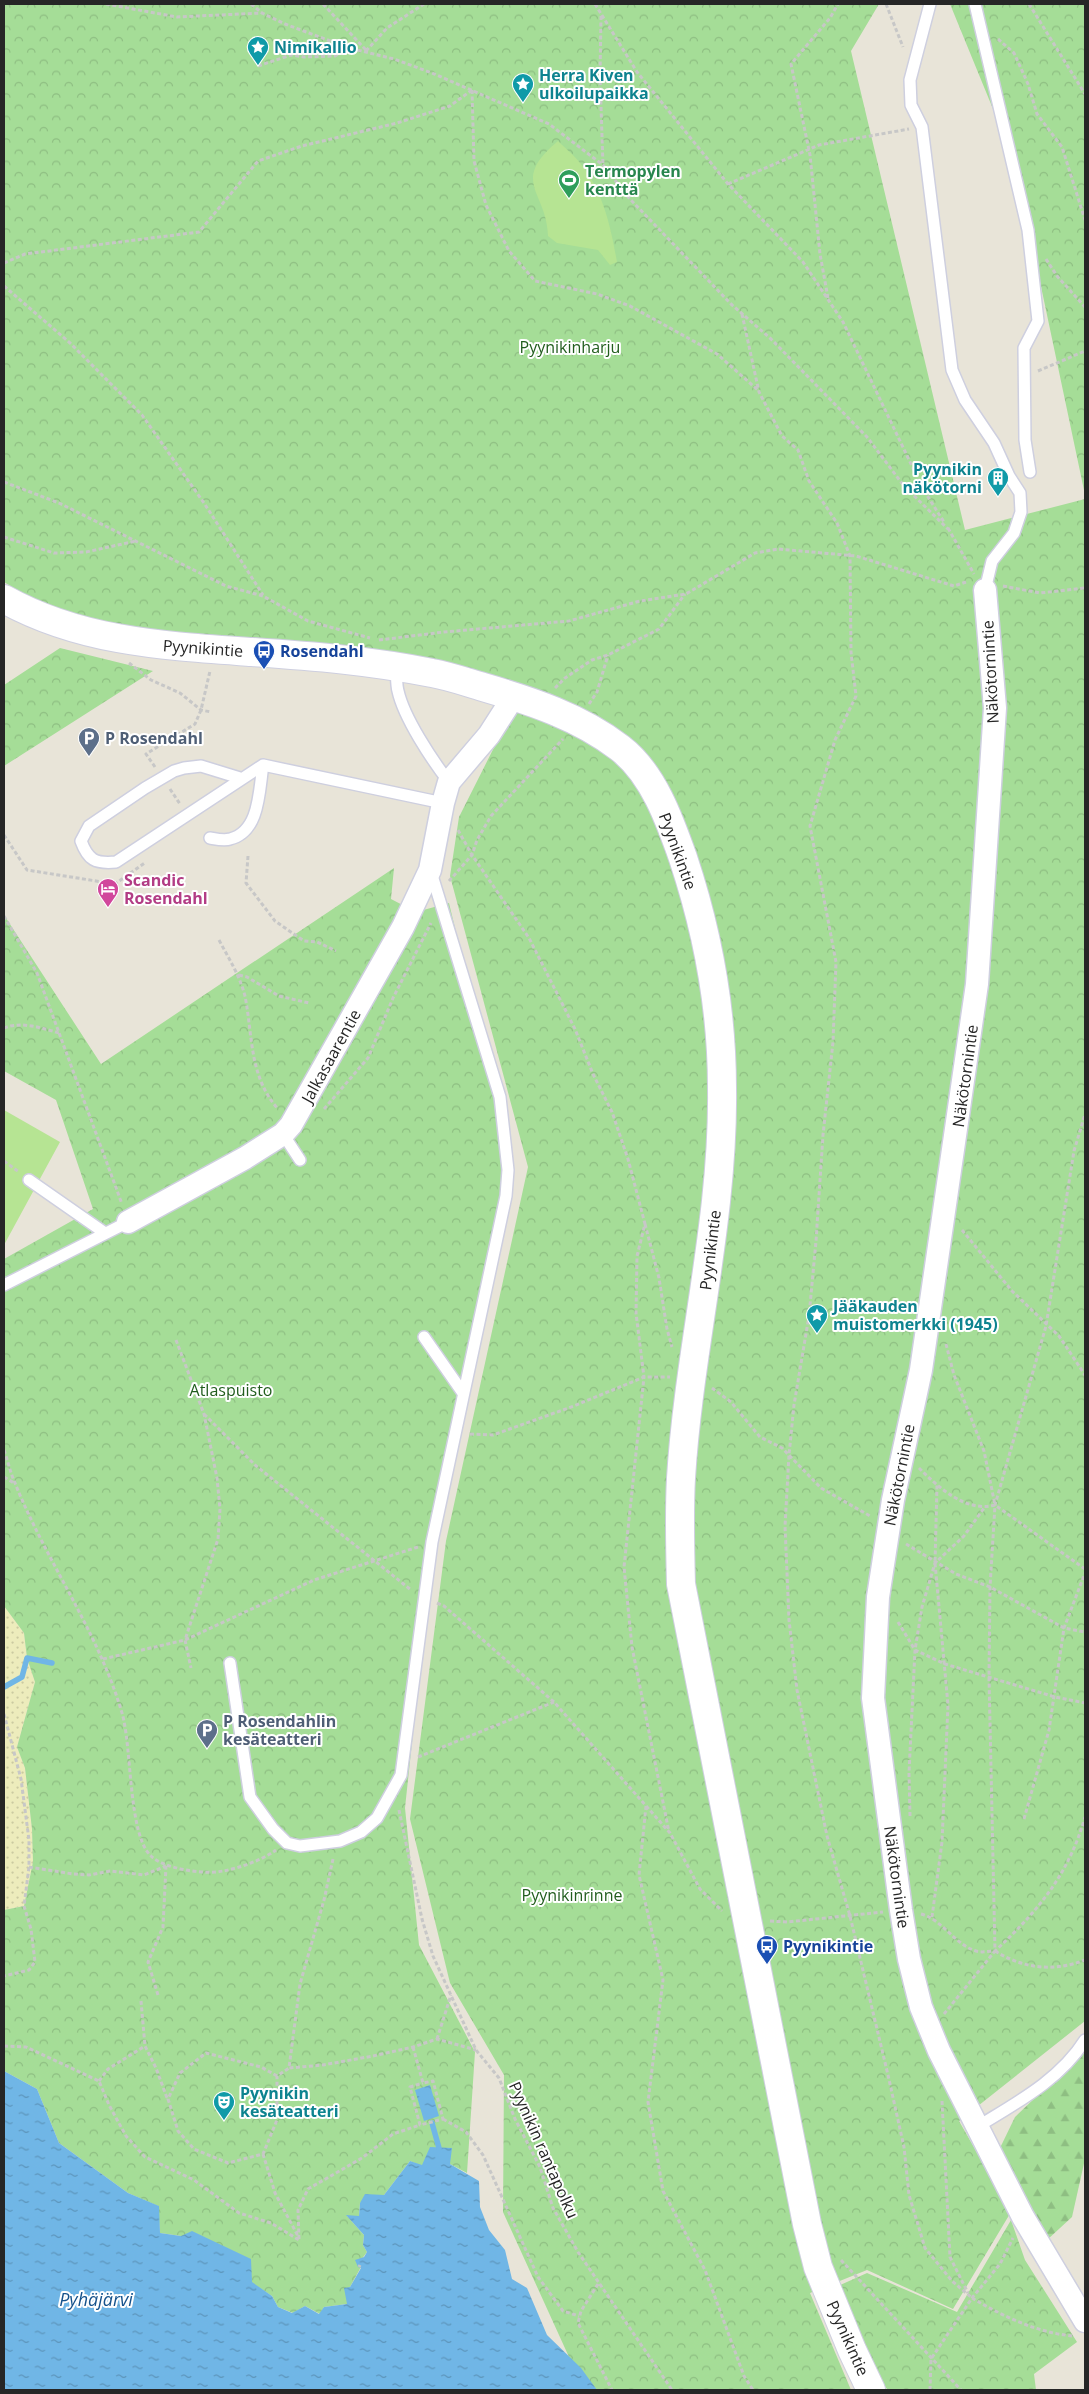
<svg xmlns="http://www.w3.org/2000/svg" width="1089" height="2394" font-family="'Open Sans',sans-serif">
<defs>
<pattern id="forest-firs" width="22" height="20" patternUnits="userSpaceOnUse" patternTransform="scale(1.25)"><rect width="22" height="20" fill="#a5dd97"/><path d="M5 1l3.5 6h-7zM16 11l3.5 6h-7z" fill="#8ebe82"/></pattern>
<pattern id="sand-dots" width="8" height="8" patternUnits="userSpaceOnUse" patternTransform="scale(1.25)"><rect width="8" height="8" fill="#edecbc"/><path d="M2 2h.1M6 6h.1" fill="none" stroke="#cbcaa1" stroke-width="1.8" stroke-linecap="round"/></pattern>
<pattern id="park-crowns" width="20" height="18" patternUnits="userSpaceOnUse" patternTransform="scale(1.25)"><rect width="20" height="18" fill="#a5dd97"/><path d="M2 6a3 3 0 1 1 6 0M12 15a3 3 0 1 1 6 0" fill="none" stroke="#8ebe82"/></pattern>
<pattern id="water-ripples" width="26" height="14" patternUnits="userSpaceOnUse" patternTransform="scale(1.25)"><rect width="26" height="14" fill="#70b6e6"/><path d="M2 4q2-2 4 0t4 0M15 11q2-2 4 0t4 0" fill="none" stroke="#5c94ba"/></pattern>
</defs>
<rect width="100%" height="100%" fill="#e8e4d8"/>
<path fill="url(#forest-firs)" d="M 1085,2050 L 1085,2159 L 1072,2217 L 1047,2240 L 1000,2148 L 1015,2117 Z"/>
<path fill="url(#sand-dots)" d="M 4,1606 L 24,1633 L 27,1658 L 35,1682 L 17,1747 L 25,1768 L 32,1829 L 33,1862 L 24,1906 L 4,1910 Z"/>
<path fill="url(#park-crowns)" d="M 4,4 L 879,4 L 851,51 L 965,530 L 1085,499 L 1085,2021 L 959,2121 L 1011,2212 L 953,2309 L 867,2270 L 810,2293 L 851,2390 L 584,2390 L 503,2212 L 504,2075 L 450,1983 L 410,1819 L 446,1541 L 528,1167 L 450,876 L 459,817 L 524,688 L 182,646 L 69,621 L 4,582 Z
M 950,4 L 1085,4 L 1085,495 L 1039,277 L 993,109 Z
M 60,648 L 153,671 L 4,766 L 4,685 Z
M 394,868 L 391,899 L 416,912 L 449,903 L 511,1160 L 435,1527 L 405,1808 L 419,1945 L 475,2052 L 467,2173 L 450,2164 L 422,2166 L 410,2161 L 384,2195 L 360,2203 L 359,2216 L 347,2216 L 364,2235 L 363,2245 L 367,2252 L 358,2264 L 358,2267 L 361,2267 L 350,2287 L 347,2304 L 324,2307 L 320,2314 L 305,2306 L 293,2313 L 278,2307 L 272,2296 L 181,2236 L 160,2233 L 158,2206 L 128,2193 L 59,2143 L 37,2089 L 4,2071 L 4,1910 L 24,1906 L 33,1862 L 32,1829 L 25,1768 L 17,1747 L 35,1682 L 27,1658 L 24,1633 L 4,1606 L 4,1259 L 93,1209 L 56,1100 L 4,1071 L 4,915 L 101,1064 Z
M 1011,2220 L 1025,2260 L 1077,2342 L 1034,2374 L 1036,2390 L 888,2390 L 879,2380 L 838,2286 L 867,2273 L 957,2312 Z"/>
<path fill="#b6e493" d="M 558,141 C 565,148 574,155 580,163 C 603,190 611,228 617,262 L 610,265 L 598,250 L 557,243 L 548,236 C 547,191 509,182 558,141 Z
M 4,1110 L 60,1142 L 4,1245 Z"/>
<path fill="url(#water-ripples)" d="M 4,2071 L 37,2089 L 59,2143 L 128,2193 L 159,2206 L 160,2233 L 181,2236 L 192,2231 L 251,2259 L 252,2282 L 272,2296 L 278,2307 L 292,2313 L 305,2306 L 319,2314 L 324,2307 L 347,2304 L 344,2288 L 350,2287 L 361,2268 L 358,2267 L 355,2260 L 364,2257 L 367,2252 L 363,2245 L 364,2235 L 346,2215 L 359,2216 L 360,2203 L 365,2194 L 384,2195 L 410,2161 L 422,2165 L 430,2147 L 452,2148 L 450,2164 L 479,2181 L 480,2207 L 489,2230 L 505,2250 L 512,2279 L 527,2288 L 547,2335 L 581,2368 L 597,2390 L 4,2390 Z
M 430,2085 L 439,2116 L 424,2121 L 415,2090 Z"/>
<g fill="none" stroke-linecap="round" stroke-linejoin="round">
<path stroke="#70b6e6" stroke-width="5.5" d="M 4,1687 L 22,1677 L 27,1658 L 52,1663
M 432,2123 L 439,2148"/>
<g stroke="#cecfdf" stroke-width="14">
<path id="lane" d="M 930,4 L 910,80 L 911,105 L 922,127 L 952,370 L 965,400 L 994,443 L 1009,476 L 1020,493 L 1021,512 L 1014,533 L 992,561 L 985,590
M 975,4 L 1028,230 L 1038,321 L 1024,348 L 1025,440 L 1030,472
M 396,667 C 397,675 396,684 398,691 C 404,718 432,760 449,782
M 240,778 L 201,766 L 184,768 L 174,771 L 145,788 L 89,826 L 81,841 C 88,860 95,864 116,862 L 263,765 L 443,803
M 210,838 C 216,839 224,841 230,839 C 260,832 259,790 263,765
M 283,1134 L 300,1160
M 29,1180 L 105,1233
M 4,1285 L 128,1222
M 424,1337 L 463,1393
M 230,1663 L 250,1797 L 273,1829 L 287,1843 L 300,1846 L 340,1841 L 361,1832 L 377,1818 L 401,1775 L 432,1542 L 506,1196 L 508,1170 L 500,1097 L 431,872
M 977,2127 C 1016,2103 1060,2080 1085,2040"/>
</g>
<g stroke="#cecfdf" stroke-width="25">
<path id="street" d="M 985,590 L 995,708 L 977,984 L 921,1370 L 893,1500 L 878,1597 L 873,1698 L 901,1910 L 909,1959 L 921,2007 L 939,2051 L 1023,2217 L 1085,2321
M 128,1222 L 245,1158 L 283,1134 L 291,1125 L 403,927 L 430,870 L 443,803 L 449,782 L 489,735 L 514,696"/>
</g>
<g stroke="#cecfdf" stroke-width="30">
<path id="secondary" d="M 4,599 C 81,642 166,646 252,652 C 313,656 372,661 432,673 C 449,676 466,682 483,687 C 531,701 580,717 620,748 C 653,773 670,821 683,858 C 708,933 722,1009 722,1088 C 724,1219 689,1348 681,1478 C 679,1514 680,1548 681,1584 L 807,2224 L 818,2267 L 852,2350 L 871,2390"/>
</g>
<path stroke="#c7c7c7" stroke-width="3" stroke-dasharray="4 2.5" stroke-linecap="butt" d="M 106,4 L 177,17 L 262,13
M 251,4 L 262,13 L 285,24 L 349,48 L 394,59 L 432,73 L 549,124 L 603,165 L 629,198 L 731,304 L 771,339 L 867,437 L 904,486 L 948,529
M 323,4 L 366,50
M 595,4 L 637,72 L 728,184 L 803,262 L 843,322 L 923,489 L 944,522
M 886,4 L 903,47
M 1029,4 L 1085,94
M 601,16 L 600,77 L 603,165
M 998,39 L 1014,53 L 1028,84 L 1037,114 L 1062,147 L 1085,220
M 366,51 L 387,28 L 424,4
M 258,66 L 291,55 L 304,57 L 335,56 L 349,48
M 472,90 L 474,161 L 486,205 L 509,251 L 535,281 L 597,294 L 630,306 L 717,354 L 759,391
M 728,184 L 819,145 L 909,129
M 1046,259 L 1057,276 L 1085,307
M 4,263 L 25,254 L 199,232 L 258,161 L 302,146 L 397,123 L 450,106 L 472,90
M 4,286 L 70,343 L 142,415 L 204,503 L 263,595
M 828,298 L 820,254 L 810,155 L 791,64 L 830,18 L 838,4
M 742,314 L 759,392 L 782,436 L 798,450 L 809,481 L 837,523 L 850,556 L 851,652 L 856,696 L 835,740 L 810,826 L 836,962 L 833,1042 L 823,1135 L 816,1241 L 809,1316 L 794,1405 L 789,1455 L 785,1526 L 789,1620 L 797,1690 L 827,1836 L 850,1916 L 888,2075 L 904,2147 L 909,2195 L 925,2248 L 952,2281 L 972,2298
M 1038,371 L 1085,351
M 4,482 L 59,503 L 226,586 L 263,596 L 308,621 L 370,638
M 948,528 L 974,574
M 4,537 L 54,553 L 86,552 L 136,541
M 1003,586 L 1040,593 L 1085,588
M 379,640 L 444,632 L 569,621 L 640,601 L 686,594 L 755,553 L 778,549 L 856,556 L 954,586 L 966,582
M 129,663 L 151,680 L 180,693 L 201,710 L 211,712
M 555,688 L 565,678 L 592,660 L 608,655 L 659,629 L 685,594
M 589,704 L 597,692 L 608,655
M 155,767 L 146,754 L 195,724 L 201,710 L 210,671
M 170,789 L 180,804
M 458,830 L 472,855 L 529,938 L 575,1029 L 593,1074 L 612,1112 L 628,1159 L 645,1224 L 637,1256 L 636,1313 L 644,1377 L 624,1567 L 632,1647 L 669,1832
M 4,835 L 27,870 L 115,884 L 146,862
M 248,856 L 246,883 L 275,921 L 304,941 L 317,942 L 336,951
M 449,881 L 472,855 L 477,840 L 491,816 L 563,739
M 4,916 L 37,973 L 122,1204
M 219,940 C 229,959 240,976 245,996 C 253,1037 249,1076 278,1109
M 239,975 L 247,977 L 279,996 L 309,1003
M 4,1028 C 21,1021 42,1028 59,1033
M 324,1109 L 368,1058 L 393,998 L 431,923
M 4,1161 L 19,1172
M 645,1224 L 659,1278 L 667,1329 L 672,1347
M 962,1230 L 1012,1291 L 1059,1336 L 1085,1375
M 176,1340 L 204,1414 L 217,1478 L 220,1509 L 218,1539 L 185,1640 L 191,1668
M 946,1344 L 954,1375 L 984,1451 L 995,1505
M 712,1388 L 731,1402 L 760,1437 L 782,1448 L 821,1488 L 870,1516
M 204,1414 L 255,1465 L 411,1590
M 470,1434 L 493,1435 L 574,1406 L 644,1377 L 670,1377
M 4,1450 C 8,1461 10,1472 15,1483 C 46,1561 98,1631 122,1713 C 132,1746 128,1835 151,1856 C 164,1869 205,1875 223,1871 C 240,1868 262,1860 276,1850
M 919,1468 C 938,1487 966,1513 995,1505 L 1085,1569
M 4,1477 L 14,1483
M 906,1544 L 956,1574 L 990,1587 L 1064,1628 L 1085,1632
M 437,1603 L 444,1606 L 554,1702 L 670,1833 L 700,1889 L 722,1911
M 898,1622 L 915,1650 L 945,1664 L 1055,1697 L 1085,1703
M 103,1659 L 185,1640 L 314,1580 L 418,1547
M 4,1714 L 21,1779 L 29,1840 L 29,1867 L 24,1906 L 31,1929 L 35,1962 L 29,1970 L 4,1976
M 418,1757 L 554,1702
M 646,1806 L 639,1875 L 663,1980 L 648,2102 L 663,2191 L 705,2270 L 744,2376 L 753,2390
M 399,1810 L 422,1919 L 433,1956 L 476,2050 L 499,2078 L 515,2119 L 540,2167 L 553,2208 L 578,2252 L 672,2390
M 910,1816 L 909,1773 L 915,1650 L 922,1607 L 935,1563 L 964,1536 L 984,1508
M 1024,1819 L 1049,1730 L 1064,1628 L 1085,1573
M 333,1859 L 324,1900 L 300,1984 L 289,2068 L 323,2065 L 373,2056 L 413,2047 L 437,2039 L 476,2050
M 29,1867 L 73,1874 L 89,1875 L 110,1871 L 144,1875 L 166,1866
M 921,1914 C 943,1920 954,1944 976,1951 C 982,1953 989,1951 995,1951 C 1038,1911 1069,1874 1085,1817
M 932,1917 L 942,1842 L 948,1705 L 935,1563 L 937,1485
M 770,1921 L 787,1922 L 883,1912
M 995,1951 C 1024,1969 1054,1972 1085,1960
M 158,1995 L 148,1962 L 163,1927 L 166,1866
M 141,2001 L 145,2046 L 156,2068 L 167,2098
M 944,2014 L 995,1951 L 989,1677 L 990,1587 L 995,1505 L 1046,1326 L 1074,1151 L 1085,1114
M 437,2039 L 451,1995
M 4,2046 L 26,2047 L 99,2081 L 109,2105 L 126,2136 L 145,2157 L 194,2180 L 239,2213 L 271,2223 L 299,2240
M 413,2047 L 423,2083 L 433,2081 L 443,2119 L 420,2125 L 410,2087 L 423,2083
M 277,2076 L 261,2067 L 206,2053 L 180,2073 L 168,2099 L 178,2131 L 194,2149 L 228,2163 L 263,2154 L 277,2120 L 277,2076 L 289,2068
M 99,2081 L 108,2069 L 145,2046
M 942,2101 L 950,2257 L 968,2293
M 443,2119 L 466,2132 L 483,2155 L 538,2277 L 563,2311 L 579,2316
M 263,2154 L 275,2193 L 299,2238
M 299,2239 L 298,2210 L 308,2189 L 362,2158 L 393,2134 L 420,2125
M 841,2260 L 961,2390
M 359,2267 L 360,2265
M 598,2284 L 581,2311 L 578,2323 L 612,2390
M 972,2298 C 1002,2316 1038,2333 1073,2336
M 930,2390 L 931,2359 L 972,2298 L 1000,2264 L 1013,2238"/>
<use href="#lane" stroke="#fff" stroke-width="11"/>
<use href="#street" stroke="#fff" stroke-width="22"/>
<use href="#secondary" stroke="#fff" stroke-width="28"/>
</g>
<defs>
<g id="sight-pin" transform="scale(1.125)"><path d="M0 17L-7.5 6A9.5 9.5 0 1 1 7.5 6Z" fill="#0f9aa8" stroke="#fff"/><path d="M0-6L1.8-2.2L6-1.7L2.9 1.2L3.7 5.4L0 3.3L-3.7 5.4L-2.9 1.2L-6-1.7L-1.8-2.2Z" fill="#fff"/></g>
<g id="stadium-pin" transform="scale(1.125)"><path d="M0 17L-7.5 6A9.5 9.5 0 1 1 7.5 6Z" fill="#2e9e5b" stroke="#fff"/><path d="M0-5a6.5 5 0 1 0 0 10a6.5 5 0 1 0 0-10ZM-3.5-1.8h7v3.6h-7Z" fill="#fff"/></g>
<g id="building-pin" transform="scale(1.125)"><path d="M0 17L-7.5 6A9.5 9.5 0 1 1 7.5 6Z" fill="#0f9aa8" stroke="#fff"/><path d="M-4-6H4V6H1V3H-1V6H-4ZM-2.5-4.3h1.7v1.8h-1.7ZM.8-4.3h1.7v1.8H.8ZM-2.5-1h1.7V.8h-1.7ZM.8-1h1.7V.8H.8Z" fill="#fff"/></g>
<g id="bus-pin" transform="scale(1.125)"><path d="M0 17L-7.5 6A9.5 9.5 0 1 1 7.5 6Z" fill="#1a4fb4" stroke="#fff"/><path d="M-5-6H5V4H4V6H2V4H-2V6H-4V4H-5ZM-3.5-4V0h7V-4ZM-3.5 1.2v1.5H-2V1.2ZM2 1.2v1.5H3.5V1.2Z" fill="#fff"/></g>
<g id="parking-pin" transform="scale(1.125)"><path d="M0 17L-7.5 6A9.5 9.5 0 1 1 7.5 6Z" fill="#5c6f8a" stroke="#fff"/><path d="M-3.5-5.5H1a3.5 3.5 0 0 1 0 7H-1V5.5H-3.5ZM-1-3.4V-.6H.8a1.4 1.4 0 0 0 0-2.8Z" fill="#fff"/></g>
<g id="hotel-pin" transform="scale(1.125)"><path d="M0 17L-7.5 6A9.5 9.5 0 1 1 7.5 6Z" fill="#d1479c" stroke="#fff"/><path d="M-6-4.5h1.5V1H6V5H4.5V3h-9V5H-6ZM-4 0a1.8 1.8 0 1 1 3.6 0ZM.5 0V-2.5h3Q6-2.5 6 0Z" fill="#fff"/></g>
<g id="theatre-pin" transform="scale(1.125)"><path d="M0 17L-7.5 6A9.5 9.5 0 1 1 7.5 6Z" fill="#0f9aa8" stroke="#fff"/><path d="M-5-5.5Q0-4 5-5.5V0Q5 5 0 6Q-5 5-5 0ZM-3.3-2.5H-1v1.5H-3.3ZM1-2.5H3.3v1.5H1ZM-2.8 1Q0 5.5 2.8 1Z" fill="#fff"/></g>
</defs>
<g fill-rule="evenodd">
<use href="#sight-pin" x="258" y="47"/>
<use href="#sight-pin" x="523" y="84"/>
<use href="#stadium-pin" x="569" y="180"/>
<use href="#building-pin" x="998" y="478"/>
<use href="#bus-pin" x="264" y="651"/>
<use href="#parking-pin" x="89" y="738"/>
<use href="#hotel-pin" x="108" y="889"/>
<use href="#sight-pin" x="817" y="1315"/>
<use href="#parking-pin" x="207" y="1730"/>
<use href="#bus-pin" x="767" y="1946"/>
<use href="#theatre-pin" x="224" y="2102"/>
</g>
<g text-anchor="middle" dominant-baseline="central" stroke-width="4" stroke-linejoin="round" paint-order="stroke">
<g font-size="16" font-weight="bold" fill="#0d838f" stroke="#fff" text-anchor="start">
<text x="274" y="47">Nimikallio</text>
<text x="539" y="75">Herra Kiven<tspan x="539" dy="18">ulkoilupaikka</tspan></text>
<text x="982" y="469" text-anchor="end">Pyynikin<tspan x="982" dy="18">näkötorni</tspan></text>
<text x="833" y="1306">Jääkauden<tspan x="833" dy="18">muistomerkki (1945)</tspan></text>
<text x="240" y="2093">Pyynikin<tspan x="240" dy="18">kesäteatteri</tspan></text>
</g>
<g font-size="16" font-weight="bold" fill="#27864d" stroke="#fff" text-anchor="start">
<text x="585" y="171">Termopylen<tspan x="585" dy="18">kenttä</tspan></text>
</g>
<g font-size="16" fill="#215d1d" stroke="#fff">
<text x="570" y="347">Pyynikinharju</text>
<text x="231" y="1390">Atlaspuisto</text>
<text x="572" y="1895">Pyynikinrinne</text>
</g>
<g font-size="16" fill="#262626" stroke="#fff">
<text transform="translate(203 648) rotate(4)">Pyynikintie</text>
<text transform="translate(990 672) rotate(-93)">Näkötornintie</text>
<text transform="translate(678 851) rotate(70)">Pyynikintie</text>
<text transform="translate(331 1056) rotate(-61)">Jalkasaarentie</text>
<text transform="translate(965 1076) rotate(-82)">Näkötornintie</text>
<text transform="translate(710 1250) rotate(-83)">Pyynikintie</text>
<text transform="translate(899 1475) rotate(-79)">Näkötornintie</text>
<text transform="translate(897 1877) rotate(82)">Näkötornintie</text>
<text transform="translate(544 2150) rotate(66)">Pyynikin rantapolku</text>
<text transform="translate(848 2338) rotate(66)">Pyynikintie</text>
</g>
<g font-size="16" font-weight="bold" fill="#164399" stroke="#fff" text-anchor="start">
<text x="280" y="651">Rosendahl</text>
<text x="783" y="1946">Pyynikintie</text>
</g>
<g font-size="16" font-weight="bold" fill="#4e5e75" stroke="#fff" text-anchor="start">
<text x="105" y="738">P Rosendahl</text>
<text x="223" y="1721">P Rosendahlin<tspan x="223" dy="18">kesäteatteri</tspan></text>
</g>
<g font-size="16" font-weight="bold" fill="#b23c85" stroke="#fff" text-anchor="start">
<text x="124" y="880">Scandic<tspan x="124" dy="18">Rosendahl</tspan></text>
</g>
<g font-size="18" font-style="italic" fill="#15528c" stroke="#fff">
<text x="96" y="2299">Pyhäjärvi</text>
</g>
</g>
<rect width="1089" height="2394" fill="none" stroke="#262626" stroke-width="10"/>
</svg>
